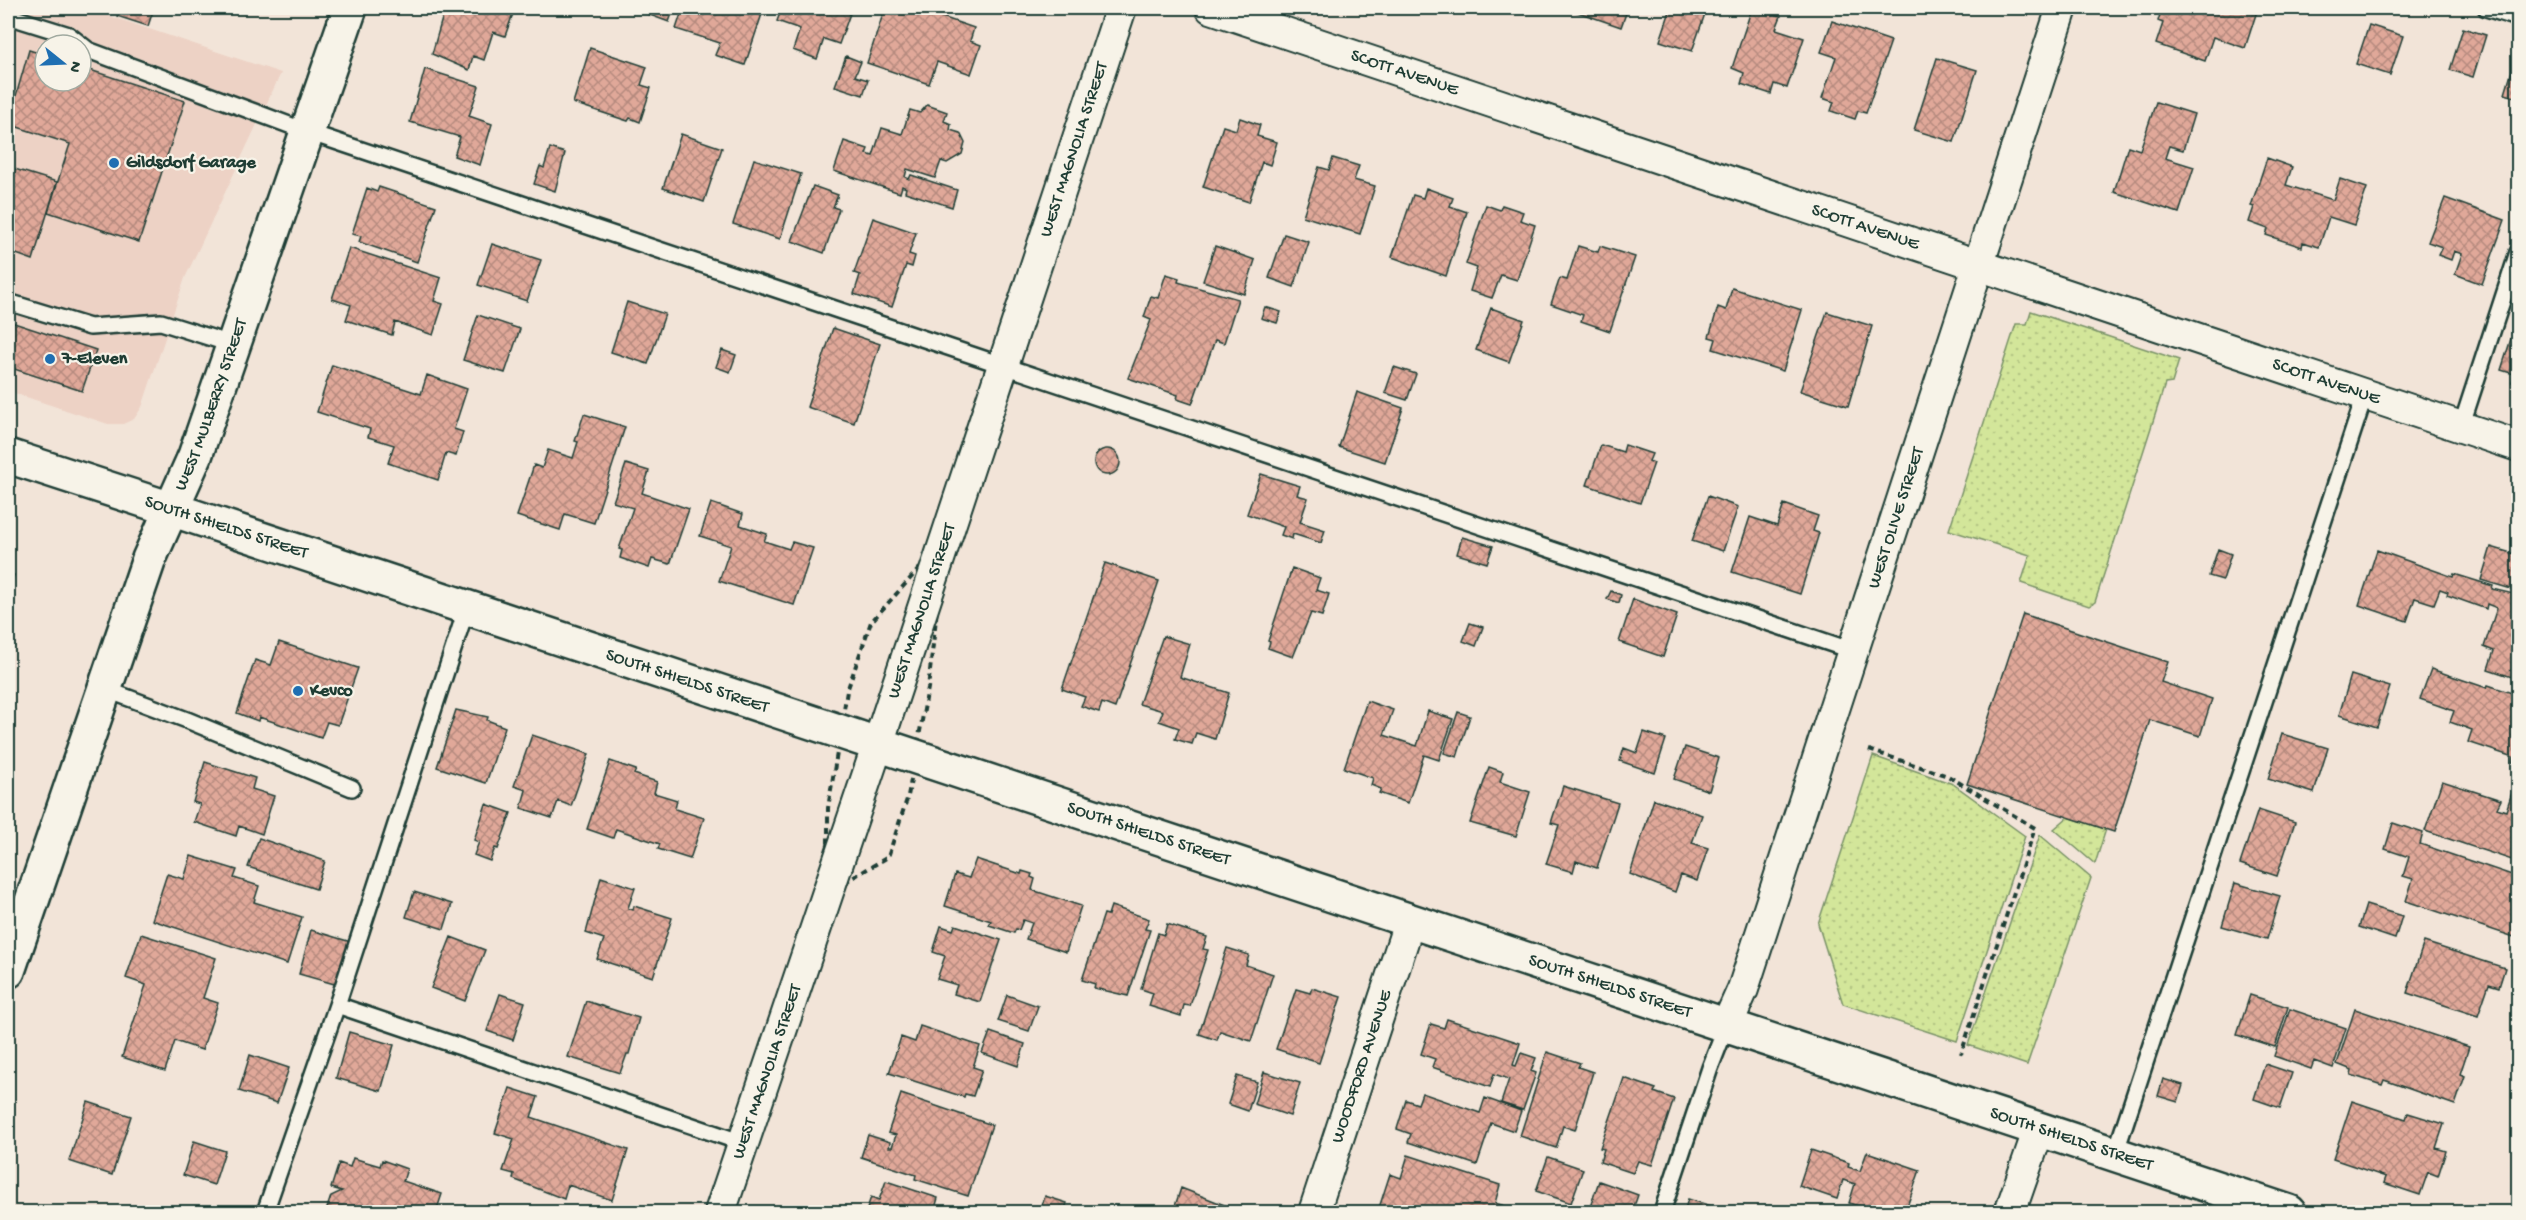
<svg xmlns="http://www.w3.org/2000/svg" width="2526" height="1220" font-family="'Gochi Hand',sans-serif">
<defs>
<pattern id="grass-dots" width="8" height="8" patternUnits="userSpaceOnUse" patternTransform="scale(1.5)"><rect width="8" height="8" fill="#d3e69a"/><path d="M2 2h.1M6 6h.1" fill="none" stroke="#b5c685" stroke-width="1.8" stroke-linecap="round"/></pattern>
<pattern id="building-cross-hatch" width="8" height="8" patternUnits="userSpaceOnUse" patternTransform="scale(1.5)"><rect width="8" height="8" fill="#e0a899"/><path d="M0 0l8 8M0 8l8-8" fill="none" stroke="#b58a7e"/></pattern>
</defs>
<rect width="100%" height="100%" fill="#f2e4d8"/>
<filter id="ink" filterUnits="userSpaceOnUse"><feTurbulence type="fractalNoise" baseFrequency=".0167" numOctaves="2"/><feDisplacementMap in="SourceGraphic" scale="12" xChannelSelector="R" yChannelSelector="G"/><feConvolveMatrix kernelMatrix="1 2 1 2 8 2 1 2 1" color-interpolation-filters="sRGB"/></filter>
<g filter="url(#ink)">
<path fill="#edd2c5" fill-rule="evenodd" d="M 8,8 L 103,8 L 101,13 L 281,73 L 185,278 L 142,407 L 134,419 L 123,424 L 108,424 L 8,391 ZM 45,45 L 81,45 L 81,81 L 45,81 Z"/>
<path fill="url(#grass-dots)" stroke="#799267" stroke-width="1.5" d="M 2031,311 L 2179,360 L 2172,383 L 2165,384 L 2095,602 L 2089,606 L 2021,583 L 2030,555 L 1949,530 L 2016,324 L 2027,324 Z
M 1873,756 L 1953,784 L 2025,836 L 1957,1041 L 1843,1004 L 1818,924 Z
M 2068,817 L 2106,829 L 2095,864 L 2054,829 Z
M 2040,835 L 2091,878 L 2027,1065 L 1968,1045 Z"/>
<path fill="url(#building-cross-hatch)" stroke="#1f3d34" stroke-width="1.5" d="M 120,8 L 154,8 L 148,26 L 117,16 Z
M 445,8 L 515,8 L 505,36 L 493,32 L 484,60 L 473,56 L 469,70 L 432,54 Z
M 631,8 L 674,8 L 669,22 Z
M 683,8 L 764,8 L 745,65 L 715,55 L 720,43 L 676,29 Z
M 782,8 L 852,8 L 839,44 L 824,39 L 817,59 L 793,50 L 800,29 L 777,21 Z
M 885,8 L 916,8 L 974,28 L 970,41 L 981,45 L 971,74 L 937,62 L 929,84 L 867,63 Z
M 1566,8 L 1628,8 L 1621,27 Z
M 1671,8 L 1707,8 L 1692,51 L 1660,41 Z
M 1752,8 L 1781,16 L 1776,29 L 1804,38 L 1787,88 L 1774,84 L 1771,94 L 1741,84 L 1744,73 L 1732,68 Z
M 2162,8 L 2258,8 L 2245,48 L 2213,37 L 2205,61 L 2156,44 L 2163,23 L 2158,21 Z
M 1832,21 L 1891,41 L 1866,113 L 1858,111 L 1855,119 L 1831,111 L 1834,102 L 1822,98 L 1836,57 L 1821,52 Z
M 2369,25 L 2403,36 L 2390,75 L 2356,64 Z
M 2463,28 L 2486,35 L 2473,77 L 2450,70 Z
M 590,48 L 647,67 L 641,85 L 651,88 L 640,122 L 630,118 L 628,121 L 573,103 Z
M 29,50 L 45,55 L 45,81 L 81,81 L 81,67 L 185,101 L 139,242 L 48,212 L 70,144 L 8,124 Z
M 2518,51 L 2518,98 L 2505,94 Z
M 846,56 L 861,62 L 855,76 L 868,80 L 863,95 L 835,86 Z
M 1937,58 L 1977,70 L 1954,142 L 1914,130 Z
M 425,69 L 479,86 L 469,116 L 492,124 L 480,165 L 454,156 L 460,137 L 410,122 Z
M 2156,102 L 2194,114 L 2183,150 L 2169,146 L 2165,158 L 2194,167 L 2179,213 L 2114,192 L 2128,146 L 2140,150 Z
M 927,105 L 947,112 L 944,121 L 951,124 L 950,130 L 960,133 L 965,143 L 962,154 L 947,163 L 941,161 L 935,178 L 907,169 L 905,177 L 909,179 L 911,175 L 957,190 L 952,207 L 905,192 L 906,188 L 902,186 L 900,193 L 834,171 L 844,141 L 868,149 L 866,154 L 873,156 L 882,128 L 902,134 L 910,110 L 920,113 Z
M 1240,118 L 1260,125 L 1257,136 L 1277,142 L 1270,165 L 1262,162 L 1249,202 L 1203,187 L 1223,126 L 1236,130 Z
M 681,134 L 722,148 L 704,202 L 663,188 Z
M 550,148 L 565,153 L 555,191 L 534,184 L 540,166 L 544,168 Z
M 1333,158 L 1359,166 L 1354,180 L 1375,186 L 1360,234 L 1303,216 L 1319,167 L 1329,170 Z
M 2267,158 L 2292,167 L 2286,185 L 2333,200 L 2340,179 L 2367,188 L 2354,225 L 2329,217 L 2319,247 L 2303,242 L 2302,247 L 2266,235 L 2268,229 L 2249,222 L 2254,207 L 2251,206 Z
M 754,159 L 801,174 L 780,239 L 733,224 Z
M 8,167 L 57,182 L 33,260 L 8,251 Z
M 813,186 L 838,195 L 833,207 L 839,209 L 824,253 L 792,241 Z
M 379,187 L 436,206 L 417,262 L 359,242 L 361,236 L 352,234 L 367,188 L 377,192 Z
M 1426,188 L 1453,198 L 1450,206 L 1467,212 L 1446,276 L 1392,257 L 1413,195 L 1423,198 Z
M 2445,198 L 2505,220 L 2482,284 L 2455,274 L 2462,254 L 2454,251 L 2451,260 L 2438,255 L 2442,247 L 2428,242 Z
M 1486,205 L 1500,210 L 1502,205 L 1523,212 L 1520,220 L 1535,225 L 1517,280 L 1501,275 L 1492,298 L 1470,291 L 1477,268 L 1466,264 Z
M 873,218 L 916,233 L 909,254 L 915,256 L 912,267 L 906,265 L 892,307 L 854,294 L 860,275 L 854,273 Z
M 1284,234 L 1309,242 L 1294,287 L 1269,278 Z
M 492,244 L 541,260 L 527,301 L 478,285 Z
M 1215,246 L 1255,260 L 1244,294 L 1203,281 Z
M 1578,246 L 1598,252 L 1600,246 L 1635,257 L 1610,331 L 1581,321 L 1583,315 L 1551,304 L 1560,278 L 1567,280 Z
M 349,248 L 441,278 L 434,301 L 443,304 L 433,335 L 395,322 L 392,335 L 346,320 L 351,305 L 332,299 Z
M 1166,274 L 1179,278 L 1178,282 L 1238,299 L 1224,343 L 1215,340 L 1192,404 L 1177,399 L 1178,395 L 1128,378 L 1151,320 L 1144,317 L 1151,296 L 1158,298 Z
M 1732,288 L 1802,310 L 1783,371 L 1713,349 L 1716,339 L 1709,337 L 1718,307 L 1726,310 Z
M 627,302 L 665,314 L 648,364 L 611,352 Z
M 1265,307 L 1281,312 L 1277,323 L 1261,318 Z
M 1491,308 L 1524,320 L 1509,362 L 1476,350 Z
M 1827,312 L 1872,326 L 1848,406 L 1800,391 Z
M 478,315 L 520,329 L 505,373 L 463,360 Z
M 2518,317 L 2518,384 L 2512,382 L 2514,374 L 2501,370 Z
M 8,321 L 96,350 L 82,391 L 8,367 Z
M 833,328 L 880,344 L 854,423 L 807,407 Z
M 722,350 L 736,355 L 730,372 L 716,367 Z
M 332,365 L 421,394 L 427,375 L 467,389 L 454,429 L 463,432 L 456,456 L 446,453 L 438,480 L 388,463 L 394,445 L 368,437 L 370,429 L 317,412 Z
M 1394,367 L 1416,374 L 1407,400 L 1385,393 Z
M 1357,392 L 1403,408 L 1385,462 L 1339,447 Z
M 584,414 L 625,427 L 594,523 L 565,514 L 560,530 L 517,516 L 534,465 L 542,468 L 548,450 L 573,458 L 578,442 L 575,441 Z
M 1601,445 L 1623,452 L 1625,445 L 1652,454 L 1649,461 L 1654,463 L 1640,503 L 1587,485 Z
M1094 462a13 13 0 1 1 26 0a13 13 0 1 1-26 0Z
M 626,464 L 649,471 L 642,493 L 689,509 L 670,564 L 652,559 L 649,568 L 620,558 L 622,550 L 619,549 L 633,508 L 613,502 Z
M 1261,474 L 1300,486 L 1297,495 L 1308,498 L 1300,522 L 1325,530 L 1321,543 L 1293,534 L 1292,539 L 1281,535 L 1284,527 L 1247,514 Z
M 1708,496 L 1738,507 L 1723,551 L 1692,541 Z
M 711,503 L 743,514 L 740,525 L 767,534 L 764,541 L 789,549 L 792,542 L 813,548 L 794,605 L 719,581 L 731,546 L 700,536 Z
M 1784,504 L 1818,516 L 1813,531 L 1819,533 L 1800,594 L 1732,572 L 1750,517 L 1777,526 Z
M 1462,537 L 1493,546 L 1487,563 L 1457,554 Z
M 2491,547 L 2518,555 L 2518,591 L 2481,580 Z
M 2218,549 L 2231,554 L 2223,580 L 2209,576 Z
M 2377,550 L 2453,577 L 2454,574 L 2493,586 L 2492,589 L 2518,595 L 2518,679 L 2488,669 L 2494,651 L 2484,647 L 2497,608 L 2487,604 L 2486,609 L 2447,595 L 2448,592 L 2440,589 L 2434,604 L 2415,598 L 2407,621 L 2359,605 Z
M 1105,563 L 1159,581 L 1115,708 L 1102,703 L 1099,712 L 1081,706 L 1085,697 L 1062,689 Z
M 1292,568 L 1320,578 L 1316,590 L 1329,594 L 1322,616 L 1311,613 L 1293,657 L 1268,648 L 1270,642 L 1268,641 Z
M 8,573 L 14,575 L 8,594 Z
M 1611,591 L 1621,595 L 1619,603 L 1607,599 Z
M 1633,599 L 1677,615 L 1663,657 L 1619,642 Z
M 2023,614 L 2168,662 L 2161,682 L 2212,699 L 2200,736 L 2150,720 L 2114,832 L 1967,784 Z
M 1470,623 L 1483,627 L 1476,646 L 1463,641 Z
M 1163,636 L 1190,644 L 1180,677 L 1229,693 L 1215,739 L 1196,733 L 1192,744 L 1175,739 L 1179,728 L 1159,721 L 1163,711 L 1139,704 Z
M 279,642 L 358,668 L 338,725 L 327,722 L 321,738 L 259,717 L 258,721 L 237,713 L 255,660 L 271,665 Z
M 2431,669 L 2487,688 L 2488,685 L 2518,695 L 2518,764 L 2512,762 L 2513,757 L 2468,742 L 2472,730 L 2450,722 L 2454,711 L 2420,699 Z
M 2351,675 L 2390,687 L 2377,727 L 2339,715 Z
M 1367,701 L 1393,710 L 1384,735 L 1417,746 L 1428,711 L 1453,719 L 1439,760 L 1424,755 L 1408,803 L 1379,793 L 1381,789 L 1371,785 L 1373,778 L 1344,768 Z
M 456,710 L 488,717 L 487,720 L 505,727 L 486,783 L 437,767 Z
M 1458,712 L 1470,716 L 1457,757 L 1444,753 Z
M 1644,732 L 1666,739 L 1655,773 L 1620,761 L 1624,748 L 1637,753 Z
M 2282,734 L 2328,748 L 2314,793 L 2268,779 Z
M 532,735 L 589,754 L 571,806 L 558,801 L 552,818 L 521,808 L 526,790 L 514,786 Z
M 1685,747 L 1719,758 L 1709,791 L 1674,779 Z
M 610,761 L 636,770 L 634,774 L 657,782 L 654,793 L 677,800 L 675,809 L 704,818 L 690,859 L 658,849 L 660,844 L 616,829 L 613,838 L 587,829 Z
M 205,762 L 255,778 L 252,789 L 274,796 L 262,834 L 239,826 L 236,836 L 194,822 L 200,804 L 193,802 Z
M 1489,767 L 1503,772 L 1500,782 L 1530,792 L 1516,836 L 1470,823 Z
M 2516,780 L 2518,781 L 2518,862 L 2425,831 L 2442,781 L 2501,800 L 2497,808 L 2506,811 Z
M 1563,786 L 1618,803 L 1597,868 L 1576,861 L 1573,872 L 1546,864 L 1559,825 L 1551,823 Z
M 1654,799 L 1702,815 L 1692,843 L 1708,848 L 1697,881 L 1681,875 L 1675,892 L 1630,874 Z
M 486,804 L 511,813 L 498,849 L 495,848 L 490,861 L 474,855 L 479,842 L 474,840 Z
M 2258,810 L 2295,822 L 2277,876 L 2240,864 Z
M 2393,823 L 2423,833 L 2420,844 L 2518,877 L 2517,938 L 2406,901 L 2413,879 L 2403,876 L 2409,857 L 2385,849 Z
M 259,838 L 325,861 L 316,889 L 248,867 Z
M 191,856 L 237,870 L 234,878 L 259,886 L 254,902 L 302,917 L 287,964 L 152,920 L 167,874 L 184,879 Z
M 976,859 L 1021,874 L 1022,871 L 1032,874 L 1031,877 L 1035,879 L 1032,890 L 1081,906 L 1066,952 L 1026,939 L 1032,923 L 1023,920 L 1019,930 L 1016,929 L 1014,933 L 989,925 L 991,921 L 945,906 L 955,874 L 969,878 Z
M 601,877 L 635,888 L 628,908 L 633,910 L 634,906 L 672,918 L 653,977 L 597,959 L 604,939 L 586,933 Z
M 2235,883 L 2280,896 L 2267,939 L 2222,926 Z
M 414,892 L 452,904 L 444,929 L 406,917 Z
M 2366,905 L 2402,916 L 2395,939 L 2359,927 Z
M 1111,906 L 1149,919 L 1145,929 L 1150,930 L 1128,996 L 1094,988 L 1095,984 L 1082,980 L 1104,914 L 1108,915 Z
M 1167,924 L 1207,937 L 1203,949 L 1208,950 L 1190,1006 L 1184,1005 L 1181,1016 L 1149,1006 L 1153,993 L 1141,989 L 1158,933 L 1164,935 Z
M 955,925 L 1001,940 L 980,1002 L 954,994 L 957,985 L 937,979 L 945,956 L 933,952 L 941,926 L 953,930 Z
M 311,930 L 351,942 L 338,985 L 299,974 Z
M 141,934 L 216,958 L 203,998 L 218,1003 L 202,1050 L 175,1041 L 165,1071 L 122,1057 L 146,985 L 126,978 Z
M 451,937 L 485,950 L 465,1001 L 431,988 Z
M 2424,942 L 2505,968 L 2499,987 L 2489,984 L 2478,1016 L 2407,993 Z
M 1227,948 L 1249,955 L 1246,965 L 1273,974 L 1251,1041 L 1220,1031 L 1217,1040 L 1199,1034 Z
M 1312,988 L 1341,997 L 1319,1063 L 1276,1049 L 1296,989 L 1310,993 Z
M 500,994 L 525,1002 L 513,1040 L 487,1031 Z
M 1007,995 L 1038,1006 L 1029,1031 L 998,1021 Z
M 2250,995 L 2288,1007 L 2275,1047 L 2237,1035 Z
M 586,1001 L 639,1018 L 629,1054 L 627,1054 L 620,1073 L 568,1057 Z
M 2290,1009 L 2346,1028 L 2333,1068 L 2314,1061 L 2311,1069 L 2274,1056 Z
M 2355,1009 L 2469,1047 L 2460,1074 L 2465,1076 L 2455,1105 L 2384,1080 L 2382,1085 L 2351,1075 L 2352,1070 L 2337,1064 Z
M 1447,1019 L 1520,1043 L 1513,1065 L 1516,1066 L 1521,1053 L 1536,1058 L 1531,1071 L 1536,1073 L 1523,1110 L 1501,1103 L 1509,1079 L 1494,1074 L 1490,1087 L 1432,1067 L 1435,1059 L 1421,1054 L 1431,1024 L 1444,1028 Z
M 920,1026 L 980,1046 L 973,1067 L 982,1070 L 973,1096 L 965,1094 L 964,1097 L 889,1073 L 901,1037 L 915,1042 Z
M 349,1032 L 394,1045 L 381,1091 L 336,1078 Z
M 990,1032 L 1025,1044 L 1018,1066 L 982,1053 Z
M 1547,1052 L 1580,1063 L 1578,1067 L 1593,1072 L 1575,1130 L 1563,1126 L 1556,1148 L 1520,1136 Z
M 250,1055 L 289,1068 L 277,1103 L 239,1091 Z
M 2265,1064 L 2292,1073 L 2280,1108 L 2254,1099 Z
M 1264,1072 L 1300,1083 L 1290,1116 L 1254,1104 Z
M 1237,1076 L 1257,1082 L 1248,1111 L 1228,1104 Z
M 1624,1078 L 1656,1089 L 1654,1092 L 1674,1099 L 1652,1165 L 1638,1161 L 1633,1173 L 1600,1162 L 1604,1149 L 1600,1148 Z
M 2163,1079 L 2183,1085 L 2178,1102 L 2158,1096 Z
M 510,1088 L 538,1097 L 531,1117 L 628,1150 L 612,1200 L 568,1185 L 564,1199 L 513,1179 L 514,1174 L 503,1171 L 514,1139 L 495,1133 Z
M 1422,1093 L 1480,1113 L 1485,1098 L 1521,1111 L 1514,1131 L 1491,1123 L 1477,1165 L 1408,1142 L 1411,1134 L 1397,1129 L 1406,1100 L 1418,1104 Z
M 901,1094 L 992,1125 L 968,1196 L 915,1179 L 916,1175 L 861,1157 L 868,1135 L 890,1142 L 889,1147 L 892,1147 L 896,1135 L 888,1133 Z
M 2352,1101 L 2406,1119 L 2408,1113 L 2444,1124 L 2436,1148 L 2446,1151 L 2438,1176 L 2428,1172 L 2420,1195 L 2384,1183 L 2386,1177 L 2333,1159 Z
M 88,1102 L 131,1116 L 112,1175 L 69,1161 Z
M 194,1141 L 225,1151 L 214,1185 L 183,1175 Z
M 1811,1150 L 1849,1163 L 1848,1167 L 1860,1171 L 1867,1152 L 1920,1170 L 1905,1212 L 1876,1212 L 1849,1203 L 1855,1184 L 1843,1180 L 1837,1199 L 1799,1186 Z
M 1408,1155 L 1500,1185 L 1495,1203 L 1505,1206 L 1503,1212 L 1393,1212 L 1379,1208 L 1390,1174 L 1401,1178 Z
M 1548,1157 L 1583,1169 L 1571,1203 L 1536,1191 Z
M 353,1158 L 380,1166 L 382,1160 L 407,1169 L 403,1181 L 442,1194 L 436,1212 L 330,1212 L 327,1208 L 331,1196 L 342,1191 L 331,1188 L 339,1163 L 350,1167 Z
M 886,1181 L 938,1198 L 934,1212 L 866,1212 L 871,1197 L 879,1200 Z
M 1599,1181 L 1638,1195 L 1632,1212 L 1608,1212 L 1590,1207 Z
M 1181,1188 L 1227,1206 L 1226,1209 L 1239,1210 L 1239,1212 L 1173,1212 Z
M 1045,1196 L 1067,1203 L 1064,1212 L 1040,1212 Z
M 1688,1199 L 1731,1212 L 1684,1212 Z"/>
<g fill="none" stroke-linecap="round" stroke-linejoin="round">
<g stroke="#1f3d34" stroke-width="20">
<path id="service" d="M 2486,8 L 2518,18
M 8,16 L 69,35 L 88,50 L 308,132 L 1853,651
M 8,302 L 90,327 L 161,322 L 234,345
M 2461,427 L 2518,252
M 105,689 L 187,720 L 352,788
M 337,1005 L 743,1143
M 2115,1154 L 2365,395
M 265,1212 L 337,1005 L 466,610
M 1662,1212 L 1710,1068 L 1726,1027"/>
</g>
<g stroke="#1f3d34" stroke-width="34">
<g id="minor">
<path id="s1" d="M 1211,8 L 2518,446"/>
<path id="s2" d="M 1726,1027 L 1743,989 L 2062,8"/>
<path id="s3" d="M 720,1212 L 878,744 L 1121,8"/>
<path id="s4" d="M 1314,1212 L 1410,920"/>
<path d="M 2010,1212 L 2039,1129"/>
</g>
</g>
<g stroke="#1f3d34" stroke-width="38">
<g id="secondary">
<path id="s5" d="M 171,509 C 876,746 1584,976 2289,1212"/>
</g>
</g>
<g stroke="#1f3d34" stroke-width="38">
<g id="primary">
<path d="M 8,456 L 171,509"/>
<path id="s6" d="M 8,971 L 149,559 L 195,456 L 350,8"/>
</g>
</g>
<path stroke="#1f3d34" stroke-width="4" stroke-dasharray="6 4.5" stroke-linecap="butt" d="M 945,540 L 928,688 L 908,796 L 888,857 L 828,892 L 828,808 L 847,691 L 871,622 Z
M 1869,750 L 1948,776 L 2035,828 L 1961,1054"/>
<use href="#service" stroke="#f7f3e8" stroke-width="15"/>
<use href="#minor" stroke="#f7f3e8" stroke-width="30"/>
<use href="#secondary" stroke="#f7f3e8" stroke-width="33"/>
<use href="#primary" stroke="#f7f3e8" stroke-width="33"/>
</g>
</g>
<g fill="#1f6fb2" stroke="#f7f3e8" stroke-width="2">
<circle cx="114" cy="163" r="6"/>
<circle cx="50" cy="359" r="6"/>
<circle cx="298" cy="691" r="6"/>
</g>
<g text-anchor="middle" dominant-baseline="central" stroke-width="4.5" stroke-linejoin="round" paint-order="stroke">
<g font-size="18" fill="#1f3d34" stroke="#f7f3e8">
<text stroke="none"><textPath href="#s1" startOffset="204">SCOTT AVENUE</textPath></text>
<text stroke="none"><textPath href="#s3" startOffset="1120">WEST MAGNOLIA STREET</textPath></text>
<text stroke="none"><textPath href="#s1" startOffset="690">SCOTT AVENUE</textPath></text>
<text stroke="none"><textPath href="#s1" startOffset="1176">SCOTT AVENUE</textPath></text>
<text stroke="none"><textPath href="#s6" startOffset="602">WEST MULBERRY STREET</textPath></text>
<text stroke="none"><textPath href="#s2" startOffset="537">WEST OLIVE STREET</textPath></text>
<text transform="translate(226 528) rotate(18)">SOUTH SHIELDS STREET</text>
<text stroke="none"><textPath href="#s3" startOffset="634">WEST MAGNOLIA STREET</textPath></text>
<text stroke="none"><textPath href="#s5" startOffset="544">SOUTH SHIELDS STREET</textPath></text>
<text stroke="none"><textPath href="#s5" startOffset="1030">SOUTH SHIELDS STREET</textPath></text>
<text stroke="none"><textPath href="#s5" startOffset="1516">SOUTH SHIELDS STREET</textPath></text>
<text stroke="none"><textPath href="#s4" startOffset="153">WOODFORD AVENUE</textPath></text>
<text stroke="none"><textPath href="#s3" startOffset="148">WEST MAGNOLIA STREET</textPath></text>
<text stroke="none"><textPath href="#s5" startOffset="2002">SOUTH SHIELDS STREET</textPath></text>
</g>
<g font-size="18" font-weight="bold" fill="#1f3d34" stroke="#f7f3e8" text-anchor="start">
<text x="126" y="163">Gildsdorf Garage</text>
<text x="62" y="359">7-Eleven</text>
<text x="310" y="691">Kevco</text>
</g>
</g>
<rect width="2526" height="1220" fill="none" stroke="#f7f3e8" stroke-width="30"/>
<rect x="15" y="15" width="2496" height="1190" fill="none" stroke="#1f3d34" stroke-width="2" filter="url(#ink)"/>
<g transform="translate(63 63) rotate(108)"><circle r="28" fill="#f7f3e8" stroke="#a1aaa0" stroke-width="1.5"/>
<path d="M0-4.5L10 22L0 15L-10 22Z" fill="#1f6fb2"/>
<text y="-9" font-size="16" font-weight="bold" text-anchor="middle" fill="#1f3d34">N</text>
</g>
</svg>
